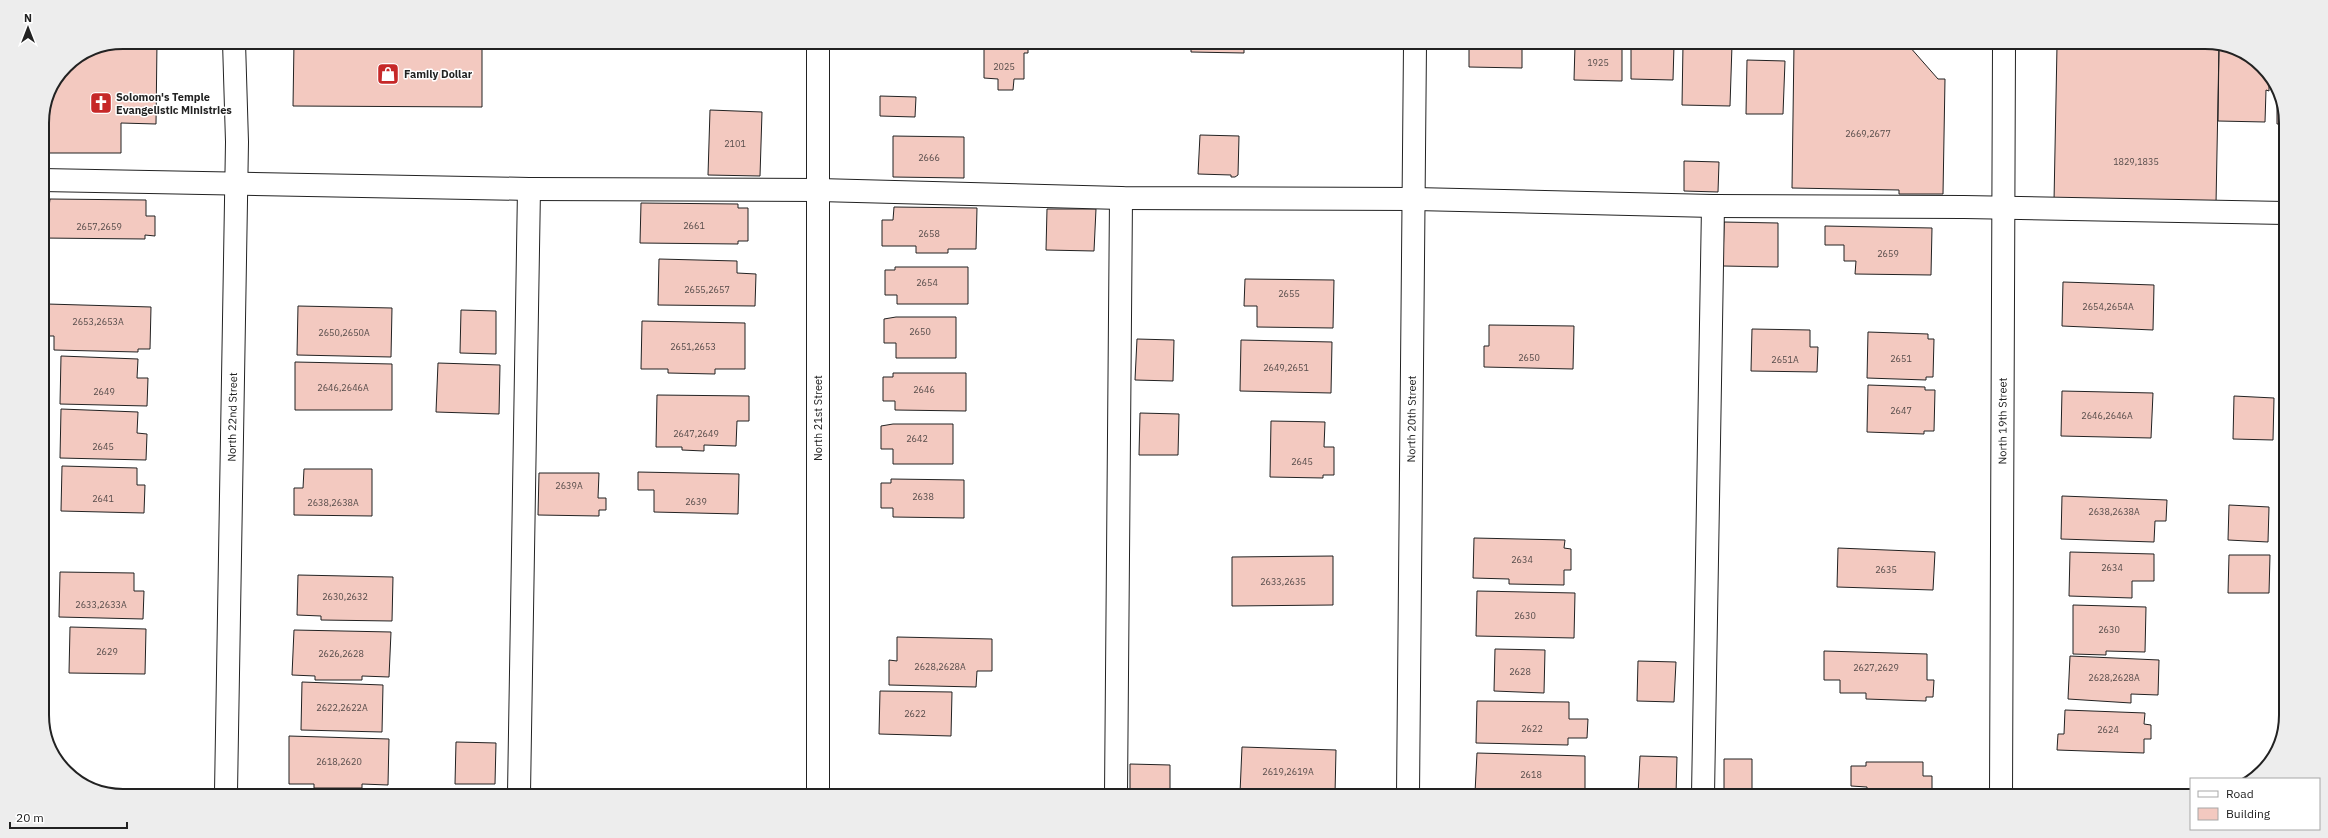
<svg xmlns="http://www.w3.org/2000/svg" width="2328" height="838" font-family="'IBM Plex Sans',sans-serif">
<rect width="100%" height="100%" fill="#fff"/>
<path fill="#f3c9c0" stroke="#222" d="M 123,42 L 157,42 L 156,124 L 121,123 L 121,153 L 42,153 L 42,118 L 50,87 L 66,66 L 92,48 Z
M 294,42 L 482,43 L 482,107 L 293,106 Z
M 984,44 L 1028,44 L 1028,53 L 1024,53 L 1024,79 L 1014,79 L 1013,90 L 998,90 L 998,79 L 984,78 Z
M 1191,44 L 1244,44 L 1244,53 L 1191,52 Z
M 1469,45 L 1522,45 L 1522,68 L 1469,67 Z
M 1575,45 L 1622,45 L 1622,81 L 1574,80 Z
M 1631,45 L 1674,45 L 1673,80 L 1631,79 Z
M 1683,45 L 1732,45 L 1730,106 L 1682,105 Z
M 1794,45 L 1909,46 L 1938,79 L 1945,79 L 1943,194 L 1899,194 L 1899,190 L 1792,188 Z
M 2057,46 L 2219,46 L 2216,204 L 2054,201 Z
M 2219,46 L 2231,46 L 2269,74 L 2269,91 L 2266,90 L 2265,122 L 2218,121 Z
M 1747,60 L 1785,61 L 1783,114 L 1746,114 Z
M 2277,95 L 2286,117 L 2286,124 L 2277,124 Z
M 880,96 L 916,97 L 915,117 L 880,116 Z
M 710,110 L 762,112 L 760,176 L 708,175 Z
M 1200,135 L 1239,136 L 1238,175 L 1235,177 L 1231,177 L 1231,175 L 1198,174 Z
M 893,136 L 964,137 L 964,178 L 893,177 Z
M 1684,161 L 1719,162 L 1718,192 L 1684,191 Z
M 50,199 L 146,200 L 146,216 L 155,216 L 155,236 L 145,235 L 145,239 L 42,238 L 42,208 L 49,207 Z
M 641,203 L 738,204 L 738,208 L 748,208 L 748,241 L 738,241 L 738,244 L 640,243 Z
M 894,207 L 977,208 L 976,249 L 948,249 L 948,253 L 916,253 L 916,246 L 882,246 L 882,220 L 893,220 Z
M 1047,209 L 1096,209 L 1094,251 L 1046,250 Z
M 1724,222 L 1778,223 L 1778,267 L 1723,266 Z
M 1825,226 L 1932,228 L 1931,275 L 1855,274 L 1856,261 L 1844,261 L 1844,245 L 1825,245 Z
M 659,259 L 737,261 L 737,273 L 756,274 L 755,306 L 658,305 Z
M 895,267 L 968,267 L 968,304 L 897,304 L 897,295 L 885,295 L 885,270 L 895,270 Z
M 1245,279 L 1334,280 L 1333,328 L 1257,327 L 1257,306 L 1244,306 Z
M 2063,282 L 2154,285 L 2153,330 L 2062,326 Z
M 47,304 L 151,307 L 150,349 L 138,349 L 138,352 L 54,350 L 54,336 L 46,336 Z
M 298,306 L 392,308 L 391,357 L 297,355 Z
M 461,310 L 496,311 L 496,354 L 460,353 Z
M 896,317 L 956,317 L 956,358 L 896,358 L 896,343 L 884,343 L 884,319 Z
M 642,321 L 745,323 L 745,369 L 715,369 L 715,374 L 668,373 L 668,369 L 641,369 Z
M 1489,325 L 1574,326 L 1573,369 L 1484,367 L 1484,346 L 1489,346 Z
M 1752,329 L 1810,330 L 1810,347 L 1818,347 L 1817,372 L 1751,371 Z
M 1868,332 L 1928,334 L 1928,339 L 1934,339 L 1933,377 L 1926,377 L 1926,380 L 1867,378 Z
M 1137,339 L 1174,340 L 1173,381 L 1135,380 Z
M 1241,340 L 1332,342 L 1331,393 L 1240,391 Z
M 61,356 L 138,359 L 137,378 L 148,378 L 147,406 L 60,404 Z
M 295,362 L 392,364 L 392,410 L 295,410 Z
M 438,363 L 500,365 L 499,414 L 436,412 Z
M 893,373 L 966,373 L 966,411 L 895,410 L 895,401 L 883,401 L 883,377 L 893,377 Z
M 1868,385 L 1925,387 L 1925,390 L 1935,390 L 1934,431 L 1924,431 L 1924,434 L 1867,432 Z
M 2062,391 L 2153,393 L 2151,438 L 2061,436 Z
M 657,395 L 749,396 L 749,421 L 737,421 L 736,446 L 704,445 L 704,451 L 682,450 L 682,447 L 656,447 Z
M 2234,396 L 2274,398 L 2273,440 L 2233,439 Z
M 61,409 L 138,412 L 137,433 L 147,434 L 146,460 L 60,458 Z
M 1140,413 L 1179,414 L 1178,455 L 1139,455 Z
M 1271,421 L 1325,422 L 1324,447 L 1334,447 L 1334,475 L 1323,475 L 1323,478 L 1270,477 Z
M 893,424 L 953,424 L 953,464 L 893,464 L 893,449 L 881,449 L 881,426 Z
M 62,466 L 137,468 L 137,485 L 145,485 L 144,513 L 61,511 Z
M 304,469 L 372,469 L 372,516 L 294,515 L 294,488 L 303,488 Z
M 638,472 L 739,474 L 738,514 L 654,512 L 654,490 L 638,490 Z
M 539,473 L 599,473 L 598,498 L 606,498 L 606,510 L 599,510 L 599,516 L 538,515 Z
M 891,479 L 964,480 L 964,518 L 893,517 L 893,508 L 881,508 L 881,483 L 891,483 Z
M 2062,496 L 2167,500 L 2166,521 L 2155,521 L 2154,542 L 2061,539 Z
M 2229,505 L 2269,507 L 2268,542 L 2228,540 Z
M 1474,538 L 1565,540 L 1564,548 L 1571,549 L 1571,570 L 1564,570 L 1564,585 L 1509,584 L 1509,579 L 1473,578 Z
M 1838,548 L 1935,552 L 1933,590 L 1837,587 Z
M 2070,552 L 2154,554 L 2154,581 L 2132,581 L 2132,598 L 2069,596 Z
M 2229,555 L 2270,555 L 2269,593 L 2228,593 Z
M 1333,556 L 1333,605 L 1232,606 L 1232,557 Z
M 60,572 L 134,573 L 134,591 L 144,591 L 143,619 L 59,617 Z
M 298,575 L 393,577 L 392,621 L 321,620 L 321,616 L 297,615 Z
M 1477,591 L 1575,593 L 1574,638 L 1476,636 Z
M 2073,605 L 2146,607 L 2145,652 L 2106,651 L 2106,655 L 2073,654 Z
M 70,627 L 146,629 L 145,674 L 69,673 Z
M 294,630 L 391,632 L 389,677 L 362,676 L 362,680 L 315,680 L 315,676 L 292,675 Z
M 897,637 L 992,639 L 992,671 L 977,671 L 976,687 L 889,685 L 889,660 L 897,661 Z
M 1495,649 L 1545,650 L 1544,693 L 1494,691 Z
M 1824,651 L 1927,654 L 1927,680 L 1934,680 L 1933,697 L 1926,697 L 1926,701 L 1866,699 L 1866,693 L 1840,693 L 1840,680 L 1824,680 Z
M 2070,656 L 2159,660 L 2158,695 L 2131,694 L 2131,703 L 2068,699 Z
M 1638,661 L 1676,662 L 1674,702 L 1637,701 Z
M 302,682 L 383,685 L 382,732 L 301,730 Z
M 880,691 L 952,692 L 951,736 L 879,734 Z
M 1477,701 L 1569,702 L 1569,719 L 1588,719 L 1587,738 L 1568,738 L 1568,745 L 1476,743 Z
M 2065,710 L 2145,713 L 2144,724 L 2151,725 L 2151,739 L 2144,739 L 2144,753 L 2057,750 L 2058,734 L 2064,734 Z
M 289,736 L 389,739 L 388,785 L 362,784 L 362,788 L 314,788 L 314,784 L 289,784 Z
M 456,742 L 496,743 L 495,784 L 455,784 Z
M 1242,747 L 1336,750 L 1335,794 L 1240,793 Z
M 1477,753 L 1585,756 L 1585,795 L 1475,793 Z
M 1640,756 L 1677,757 L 1676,795 L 1638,795 Z
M 1724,759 L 1752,759 L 1752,795 L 1724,795 Z
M 1866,762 L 1923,762 L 1923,776 L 1932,776 L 1932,795 L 1867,795 L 1867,787 L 1851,786 L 1851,766 L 1866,766 Z
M 1130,764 L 1170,765 L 1170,794 L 1130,794 Z"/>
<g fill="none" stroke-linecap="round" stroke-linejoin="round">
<g stroke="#222" stroke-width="24">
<g id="minor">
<path d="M 42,180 L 529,189 L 819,190 L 1121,198 L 1415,199 L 1713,206 L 1964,207 L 2285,213"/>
<path id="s1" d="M 226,792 L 237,142 L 234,42"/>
<path d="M 519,793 L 529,189"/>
<path d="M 818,793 L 818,43"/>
<path d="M 1116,794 L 1121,198"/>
<path d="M 1703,795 L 1713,206"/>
<path id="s2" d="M 2001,796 L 2004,46"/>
</g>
</g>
<g stroke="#222" stroke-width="24">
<g id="major">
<path id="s3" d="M 1408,794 L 1415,45"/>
</g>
</g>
<use href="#minor" stroke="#fff" stroke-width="22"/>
<use href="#major" stroke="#fff" stroke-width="22"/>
</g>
<defs>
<g id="shop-square" transform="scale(1.15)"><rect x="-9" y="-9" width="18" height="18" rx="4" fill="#c62828" stroke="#fff"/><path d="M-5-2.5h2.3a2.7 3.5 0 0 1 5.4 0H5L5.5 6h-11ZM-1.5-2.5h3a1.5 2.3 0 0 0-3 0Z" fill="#fff"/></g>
<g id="church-square" transform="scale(1.15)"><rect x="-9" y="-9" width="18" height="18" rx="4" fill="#c62828" stroke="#fff"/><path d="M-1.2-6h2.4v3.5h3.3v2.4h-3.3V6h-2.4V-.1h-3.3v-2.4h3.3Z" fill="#fff"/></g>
</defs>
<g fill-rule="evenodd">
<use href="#shop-square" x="388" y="74"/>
<use href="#church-square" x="101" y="103"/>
</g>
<g text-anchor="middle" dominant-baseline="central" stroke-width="3" stroke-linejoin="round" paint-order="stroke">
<g font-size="9" fill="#564c4a">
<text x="1598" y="62">1925</text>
<text x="1004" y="66">2025</text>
<text x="1868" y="133">2669,2677</text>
<text x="735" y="143">2101</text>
<text x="929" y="157">2666</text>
<text x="2136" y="161">1829,1835</text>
<text x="694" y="225">2661</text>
<text x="99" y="226">2657,2659</text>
<text x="929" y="233">2658</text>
<text x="1888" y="253">2659</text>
<text x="927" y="282">2654</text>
<text x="707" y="289">2655,2657</text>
<text x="1289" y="293">2655</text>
<text x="2108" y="306">2654,2654A</text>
<text x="98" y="321">2653,2653A</text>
<text x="920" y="331">2650</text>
<text x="344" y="332">2650,2650A</text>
<text x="693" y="346">2651,2653</text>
<text x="1529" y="357">2650</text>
<text x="1901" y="358">2651</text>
<text x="1785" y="359">2651A</text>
<text x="1286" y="367">2649,2651</text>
<text x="343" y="387">2646,2646A</text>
<text x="924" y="389">2646</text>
<text x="104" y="391">2649</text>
<text x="1901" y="410">2647</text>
<text x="2107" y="415">2646,2646A</text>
<text x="696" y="433">2647,2649</text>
<text x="917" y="438">2642</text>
<text x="103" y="446">2645</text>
<text x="1302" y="461">2645</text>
<text x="569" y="485">2639A</text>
<text x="923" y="496">2638</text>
<text x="103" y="498">2641</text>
<text x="696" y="501">2639</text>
<text x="333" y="502">2638,2638A</text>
<text x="2114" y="511">2638,2638A</text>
<text x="1522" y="559">2634</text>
<text x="2112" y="567">2634</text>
<text x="1886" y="569">2635</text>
<text x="1283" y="581">2633,2635</text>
<text x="345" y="596">2630,2632</text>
<text x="101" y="604">2633,2633A</text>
<text x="1525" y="615">2630</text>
<text x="2109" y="629">2630</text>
<text x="107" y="651">2629</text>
<text x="341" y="653">2626,2628</text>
<text x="940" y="666">2628,2628A</text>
<text x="1876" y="667">2627,2629</text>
<text x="1520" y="671">2628</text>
<text x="2114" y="677">2628,2628A</text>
<text x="342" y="707">2622,2622A</text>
<text x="915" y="713">2622</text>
<text x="1532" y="728">2622</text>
<text x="2108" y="729">2624</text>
<text x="339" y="761">2618,2620</text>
<text x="1288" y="771">2619,2619A</text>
<text x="1531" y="774">2618</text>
</g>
<g font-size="11" font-weight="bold" fill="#222" stroke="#fff" text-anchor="start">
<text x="404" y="74">Family Dollar</text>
<text x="116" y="97">Solomon's Temple<tspan x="116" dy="13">Evangelistic Ministries</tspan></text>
</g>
<g font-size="11" fill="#222" stroke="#fff">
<text stroke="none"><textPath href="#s1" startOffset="375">North 22nd Street</textPath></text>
<text transform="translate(818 418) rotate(-90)">North 21st Street</text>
<text stroke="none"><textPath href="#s3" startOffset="375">North 20th Street</textPath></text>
<text stroke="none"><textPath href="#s2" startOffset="375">North 19th Street</textPath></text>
</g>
</g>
<path d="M0 0H2328V838H0ZM123 49H2205A74 74 0 0 1 2279 123V715A74 74 0 0 1 2205 789H123A74 74 0 0 1 49 715V123A74 74 0 0 1 123 49Z" fill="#ededed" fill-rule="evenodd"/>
<path fill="none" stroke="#222" stroke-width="2" d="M123 49H2205A74 74 0 0 1 2279 123V715A74 74 0 0 1 2205 789H123A74 74 0 0 1 49 715V123A74 74 0 0 1 123 49Z"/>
<rect x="2190" y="778" width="130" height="52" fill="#ffffff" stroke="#a7a7a7"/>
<rect x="2198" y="791" width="20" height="6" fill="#ffffff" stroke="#a7a7a7"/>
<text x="2226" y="798" font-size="12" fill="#222222">Road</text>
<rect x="2198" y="808" width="20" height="12" fill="#f3c9c0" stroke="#a7a7a7"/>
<text x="2226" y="818" font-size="12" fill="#222222">Building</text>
<g transform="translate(28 28)" stroke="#ffffff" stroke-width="3" paint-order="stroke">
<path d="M0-3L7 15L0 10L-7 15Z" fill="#222222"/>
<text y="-6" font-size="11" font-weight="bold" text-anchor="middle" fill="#222222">N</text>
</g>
<path d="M10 822v6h117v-6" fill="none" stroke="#222222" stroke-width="2"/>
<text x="16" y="822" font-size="12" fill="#222222" stroke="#ffffff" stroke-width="3" paint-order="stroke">20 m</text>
</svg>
